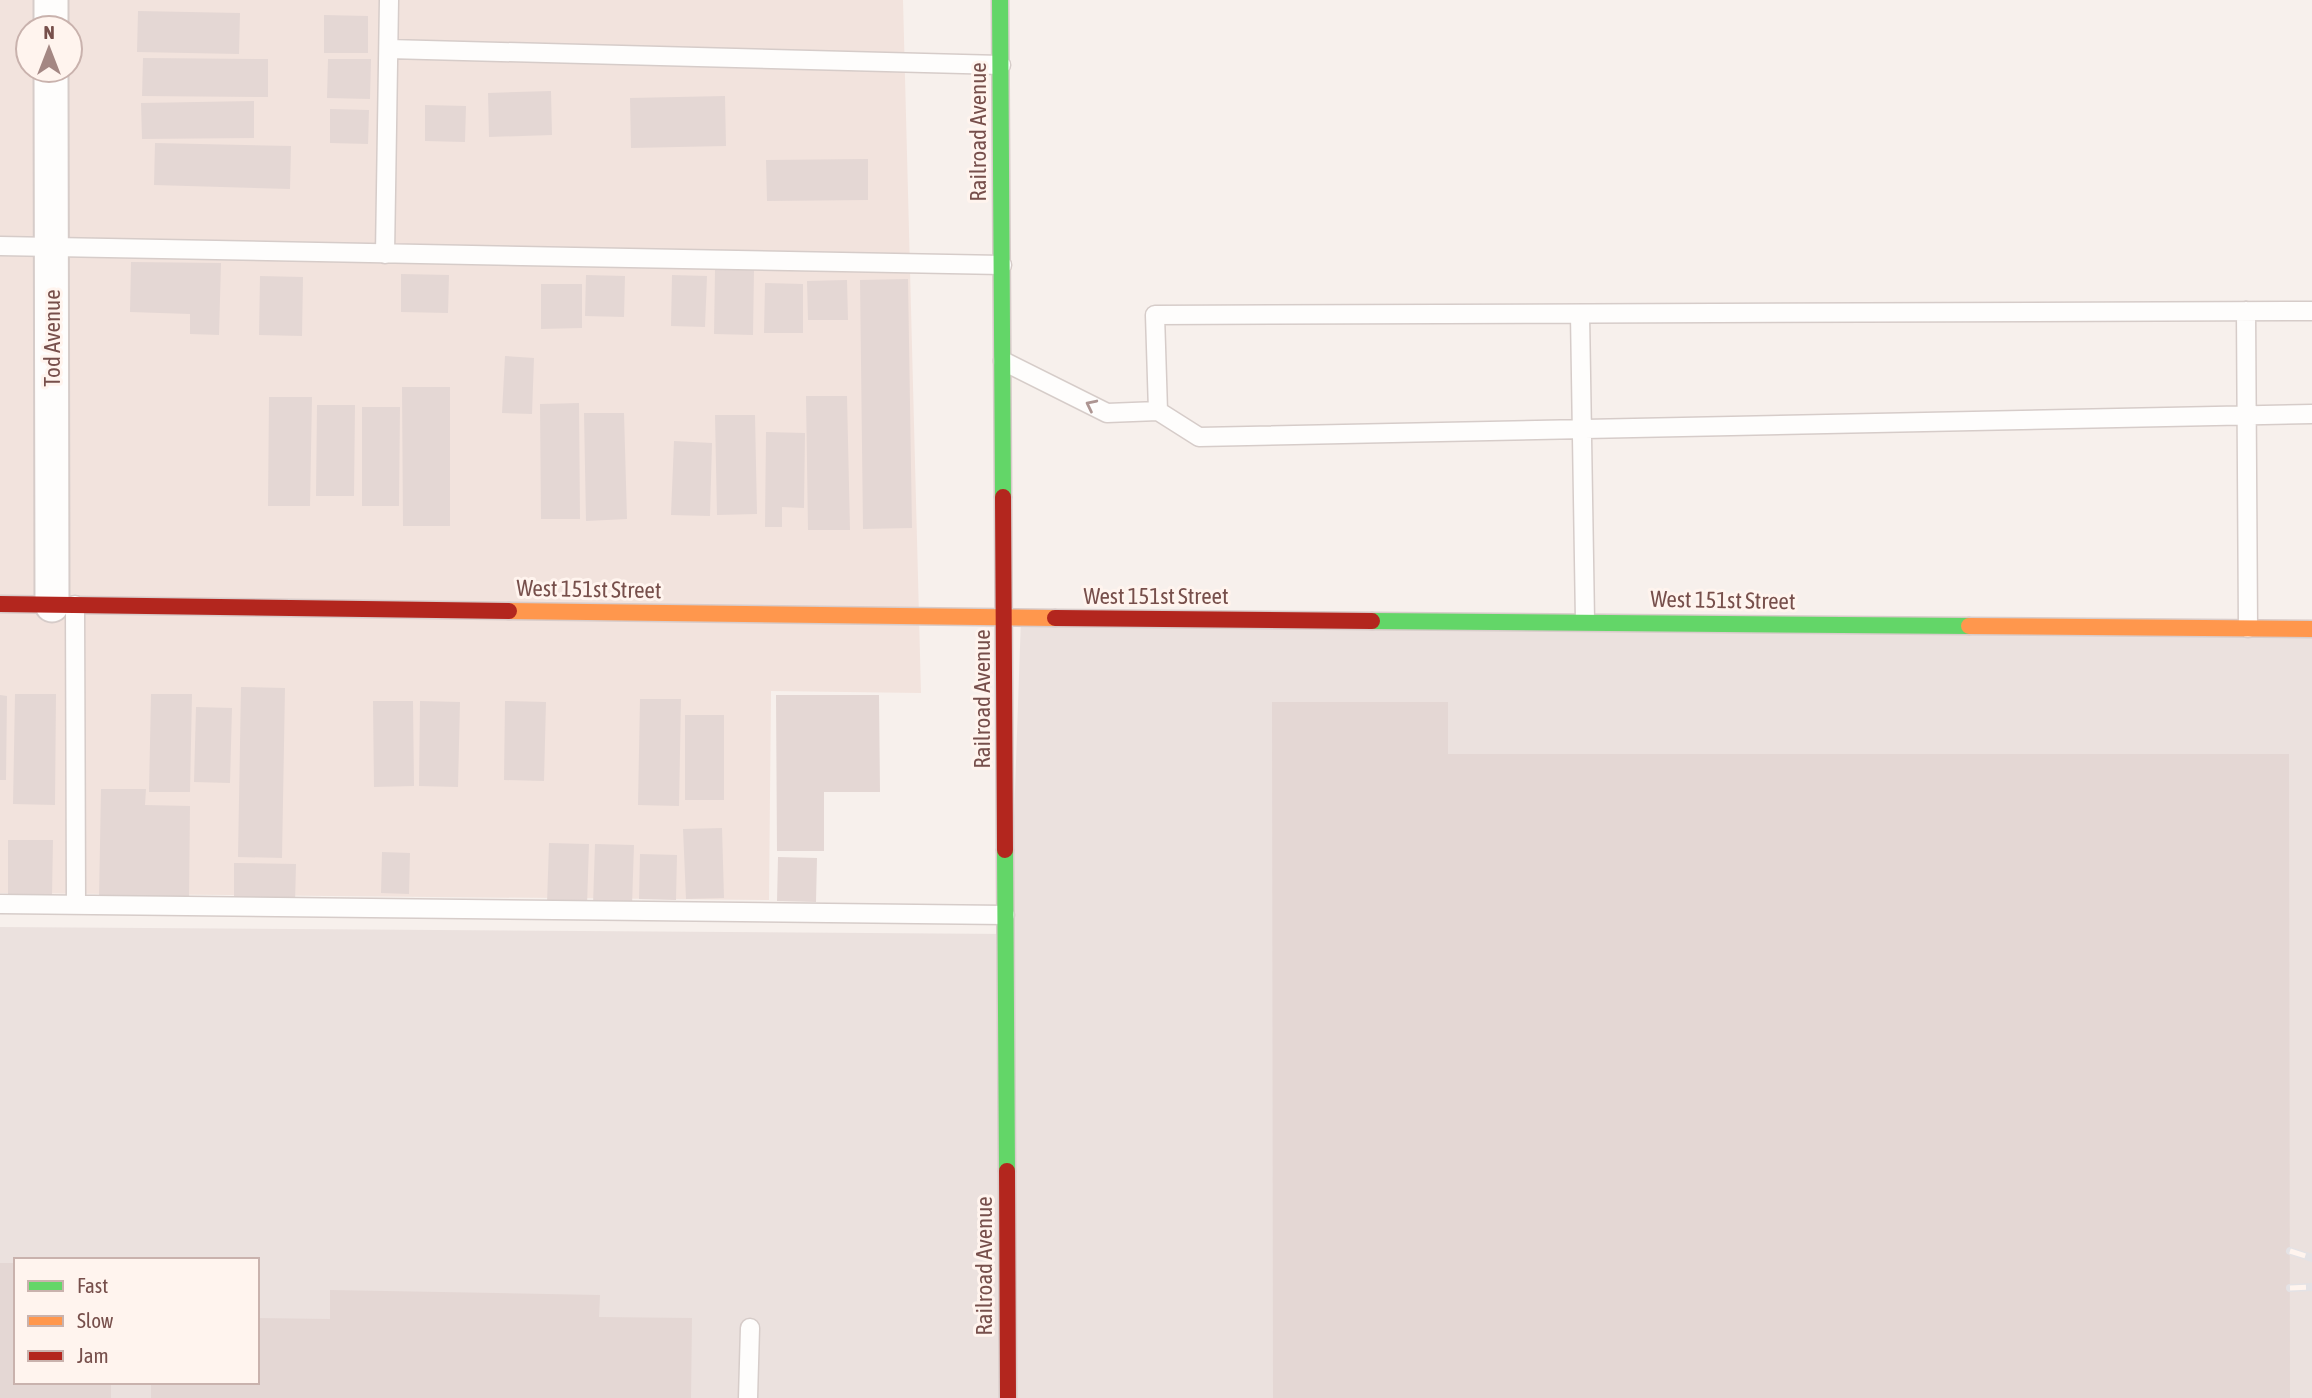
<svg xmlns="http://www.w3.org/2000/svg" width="2312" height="1398" font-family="'Asap Condensed',sans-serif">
<rect width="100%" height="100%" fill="#f7f0ec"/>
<path fill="#f2e3dd" d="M 0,0 L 46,0 L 46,28 L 28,28 L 28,70 L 46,70 L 48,600 L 0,599 Z
M 57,0 L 903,0 L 921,693 L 771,691 L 769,900 L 0,893 L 0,612 L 58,612 L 57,70 L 70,70 L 70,28 L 57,28 Z"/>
<path fill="#ebe1de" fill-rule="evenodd" d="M 1021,618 L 2312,630 L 2312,1398 L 0,1398 L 0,927 L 1010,934 ZM 16,1260 L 257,1260 L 257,1382 L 16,1382 Z"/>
<path fill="#e4d7d4" d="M 138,11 L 240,13 L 239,54 L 137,52 Z
M 324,15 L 368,16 L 368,53 L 324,53 Z
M 143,58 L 268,59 L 268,97 L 142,96 Z
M 328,59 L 371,59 L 370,99 L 327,98 Z
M 551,91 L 552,135 L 489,137 L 488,93 Z
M 725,96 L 726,146 L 631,148 L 630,98 Z
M 254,101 L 254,138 L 142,139 L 141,103 Z
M 425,105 L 466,106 L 465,142 L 425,141 Z
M 330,109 L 369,110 L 368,144 L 330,143 Z
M 155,143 L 291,146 L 290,189 L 154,185 Z
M 868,159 L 868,200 L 767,201 L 766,160 Z
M 131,262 L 221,263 L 219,335 L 190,334 L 190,314 L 130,312 Z
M 715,270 L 754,270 L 753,335 L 714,334 Z
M 401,274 L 449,275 L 448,313 L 401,312 Z
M 586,275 L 625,276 L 624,317 L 585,316 Z
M 672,275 L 707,276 L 705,327 L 671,326 Z
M 260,276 L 303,277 L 302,336 L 259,335 Z
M 908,279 L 912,528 L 863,529 L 860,280 Z
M 847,280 L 848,320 L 808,320 L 807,281 Z
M 765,283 L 803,284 L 803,333 L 764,333 Z
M 541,284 L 582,284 L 582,328 L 541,329 Z
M 505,356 L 534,358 L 532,414 L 502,413 Z
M 402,387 L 450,387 L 450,526 L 403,526 Z
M 806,396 L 847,396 L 850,530 L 808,530 Z
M 269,397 L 312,397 L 310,506 L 268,506 Z
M 579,403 L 580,519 L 541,519 L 540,404 Z
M 317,405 L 355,405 L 354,496 L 316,496 Z
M 362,407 L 400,407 L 399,506 L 362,506 Z
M 584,413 L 624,413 L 627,519 L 586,521 Z
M 715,415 L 755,415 L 757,514 L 717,515 Z
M 766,432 L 805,433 L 804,508 L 782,507 L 782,527 L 765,527 Z
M 674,441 L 712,443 L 710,516 L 671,515 Z
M 241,687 L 285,688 L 282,858 L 238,857 Z
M 15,694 L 56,694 L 55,805 L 13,804 Z
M 151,694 L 192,694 L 190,792 L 149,792 Z
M 0,695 L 7,696 L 6,780 L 0,780 Z
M 776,695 L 879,695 L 880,792 L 824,792 L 824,851 L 777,851 Z
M 640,699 L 681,699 L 679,806 L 638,805 Z
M 373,701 L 413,701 L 414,786 L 374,787 Z
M 420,701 L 460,702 L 458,787 L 419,786 Z
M 505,701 L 546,702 L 544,781 L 504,780 Z
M 1272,702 L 1448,702 L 1448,754 L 2289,754 L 2290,1398 L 1273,1398 Z
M 196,707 L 232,708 L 230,783 L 194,782 Z
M 685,715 L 724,715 L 724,800 L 685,800 Z
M 101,789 L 146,789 L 145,805 L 190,806 L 189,900 L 99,899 Z
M 722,828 L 724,898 L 686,899 L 683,829 Z
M 8,840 L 53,840 L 52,896 L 8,895 Z
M 549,843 L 589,844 L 587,906 L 547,904 Z
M 595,844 L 634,845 L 632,906 L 593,905 Z
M 382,852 L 410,853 L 409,894 L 381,893 Z
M 640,854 L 677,855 L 676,900 L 639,899 Z
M 778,857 L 817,858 L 816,902 L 777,901 Z
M 234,863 L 296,864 L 295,904 L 234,904 Z
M 0,1263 L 16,1263 L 16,1382 L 111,1382 L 111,1398 L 0,1398 Z
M 330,1290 L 600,1295 L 599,1317 L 692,1318 L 691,1398 L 151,1398 L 151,1382 L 257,1382 L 257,1318 L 330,1319 Z"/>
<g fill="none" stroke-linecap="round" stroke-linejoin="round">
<g stroke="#d6ccc9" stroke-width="21">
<path id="lane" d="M 389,49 L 1001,65
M 0,246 L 1002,265
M 385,254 L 389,0
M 2246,311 L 2248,628
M 1580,314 L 1585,621
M 1003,361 L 1107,413 L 1158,411 L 1199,437 L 2312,414
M 1158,411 L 1155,315 L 2312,311
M 75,605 L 76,904
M 0,904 L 1005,915
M 748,1398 L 750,1328"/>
</g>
<g stroke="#d6ccc9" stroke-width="37">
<path id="street" d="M 51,0 L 51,28
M 51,70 L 52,605"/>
</g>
<g stroke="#d8ccca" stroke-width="19">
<path id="fast" d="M 1000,0 L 1003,497
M 1372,621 L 1969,626
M 1005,850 L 1007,1171"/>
</g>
<g stroke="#d8ccca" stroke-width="19">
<path id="slow" d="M 509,611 L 1055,618
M 1969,626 L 2312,629"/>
</g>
<g stroke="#d8ccca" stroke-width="19">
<path id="jam" d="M 1003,497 L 1005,850
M 0,604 L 509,611
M 1055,618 L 1372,621
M 1007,1171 L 1008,1398"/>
</g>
<use href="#lane" stroke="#fefdfc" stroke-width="18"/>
<use href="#street" stroke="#fefdfc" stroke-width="33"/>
<use href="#fast" stroke="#63d668" stroke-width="16"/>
<use href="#slow" stroke="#ff974d" stroke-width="16"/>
<use href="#jam" stroke="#b3261e" stroke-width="16"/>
<g stroke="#e4e2e5" stroke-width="8">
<path id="rail" d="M 2290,1251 L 2312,1258
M 2290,1288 L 2312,1287"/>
</g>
<use href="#rail" stroke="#fff4ee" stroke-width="5" stroke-dasharray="16" stroke-linecap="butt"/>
</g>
<defs><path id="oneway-chevron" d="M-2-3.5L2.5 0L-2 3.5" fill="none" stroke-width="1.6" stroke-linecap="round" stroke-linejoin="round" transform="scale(1.75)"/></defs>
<use stroke="#ad9592" href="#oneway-chevron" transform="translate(1091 405) rotate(-154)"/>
<g text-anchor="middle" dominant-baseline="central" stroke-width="6" stroke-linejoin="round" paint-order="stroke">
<g font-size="23" fill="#774f4b" stroke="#fff4ee">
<text transform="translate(978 132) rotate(-90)">Railroad Avenue</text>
<text transform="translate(52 338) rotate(-90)">Tod Avenue</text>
<text transform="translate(589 589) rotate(1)">West 151st Street</text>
<text x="1156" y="596">West 151st Street</text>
<text transform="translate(1723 600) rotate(1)">West 151st Street</text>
<text transform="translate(982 699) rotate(-90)">Railroad Avenue</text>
<text transform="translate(984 1266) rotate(-90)">Railroad Avenue</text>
</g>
</g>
<rect x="14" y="1258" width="245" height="126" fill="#fff4ee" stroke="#c9b2ad" stroke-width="2"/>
<rect x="28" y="1281" width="35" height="10" fill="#63d668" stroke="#c9b2ad" stroke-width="2"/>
<text x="77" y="1293" font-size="21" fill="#774f4b">Fast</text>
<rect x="28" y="1316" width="35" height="10" fill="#ff974d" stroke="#c9b2ad" stroke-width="2"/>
<text x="77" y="1328" font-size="21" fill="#774f4b">Slow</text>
<rect x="28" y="1351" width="35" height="10" fill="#b3261e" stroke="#c9b2ad" stroke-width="2"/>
<text x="77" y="1363" font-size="21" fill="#774f4b">Jam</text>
<g transform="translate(49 49)"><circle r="33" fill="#fff4ee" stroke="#c9b2ad" stroke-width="2"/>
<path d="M0-5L12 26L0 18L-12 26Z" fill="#a48783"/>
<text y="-10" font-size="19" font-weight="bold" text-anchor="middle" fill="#774f4b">N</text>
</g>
</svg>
